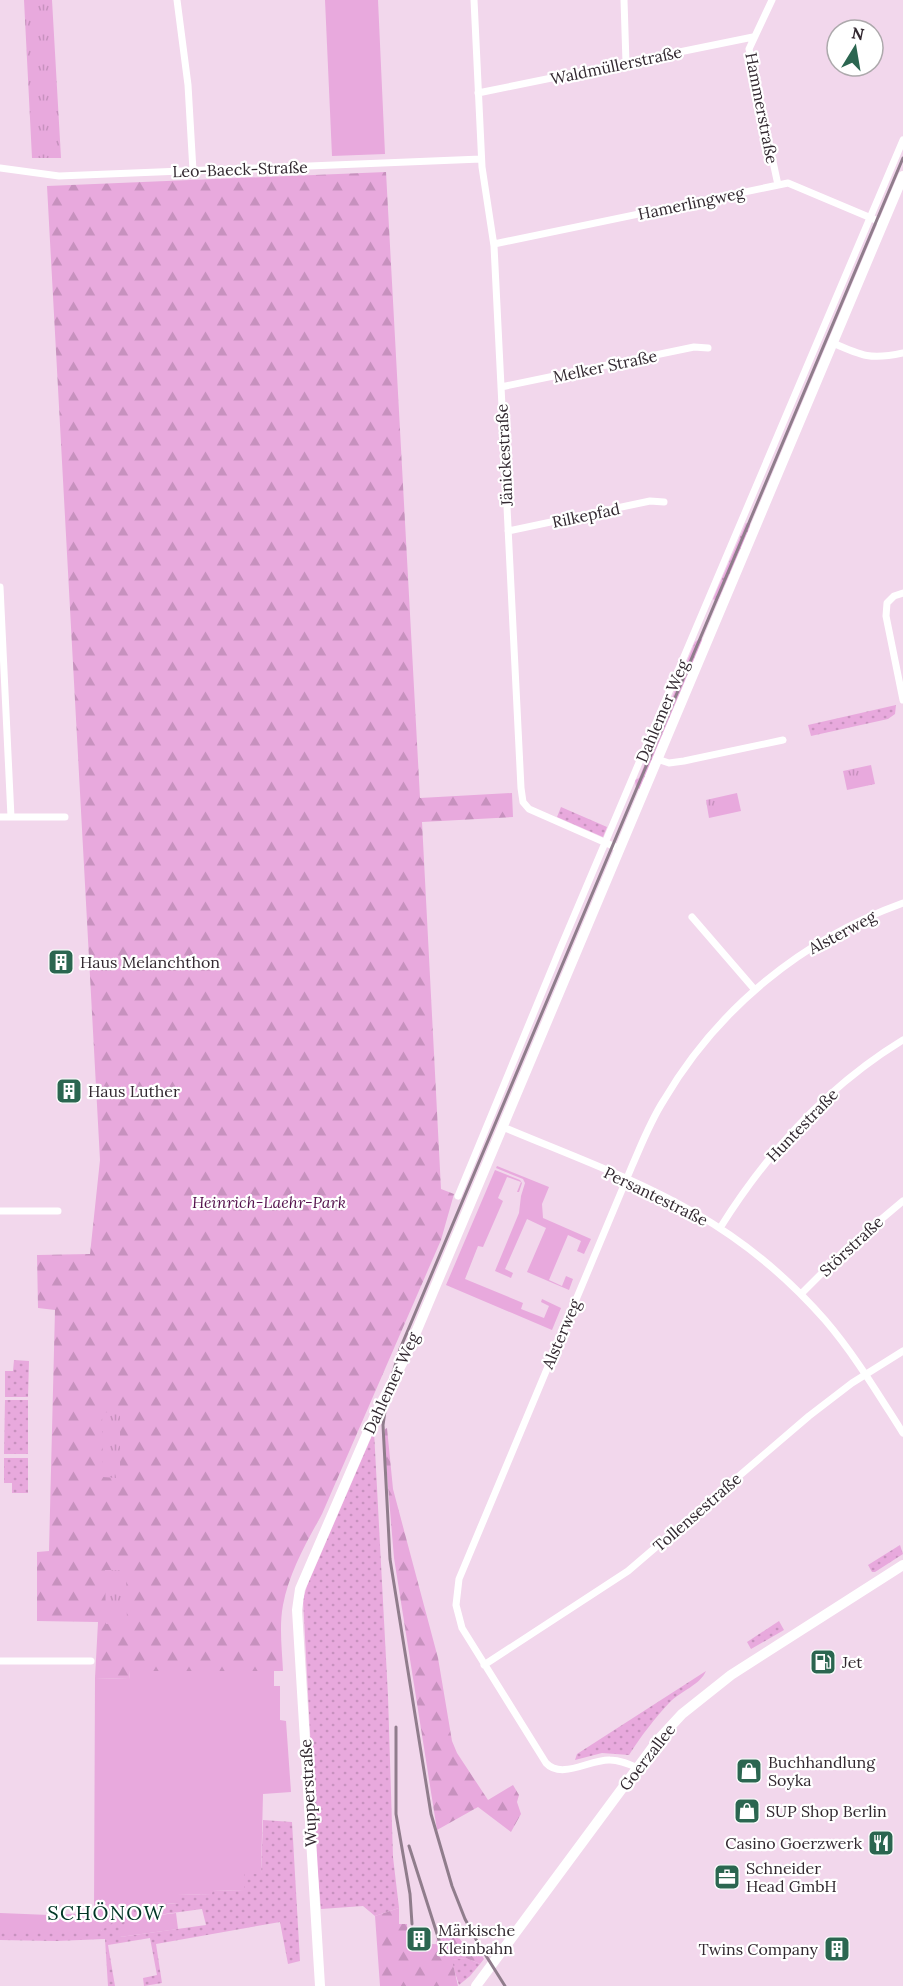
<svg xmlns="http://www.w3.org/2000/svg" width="903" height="1986" font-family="Lora,serif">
<defs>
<pattern id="grass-dots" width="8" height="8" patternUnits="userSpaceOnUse" patternTransform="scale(1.5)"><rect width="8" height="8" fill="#e8a9dd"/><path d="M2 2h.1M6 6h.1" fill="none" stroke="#c791be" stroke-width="1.8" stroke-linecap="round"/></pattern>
<pattern id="forest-firs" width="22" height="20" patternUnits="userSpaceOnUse" patternTransform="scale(1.5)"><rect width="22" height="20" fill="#e8a9dd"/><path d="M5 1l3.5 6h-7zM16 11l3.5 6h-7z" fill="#c791be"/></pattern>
<pattern id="park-tufts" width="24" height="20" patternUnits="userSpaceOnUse" patternTransform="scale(1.5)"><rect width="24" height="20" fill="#e8a9dd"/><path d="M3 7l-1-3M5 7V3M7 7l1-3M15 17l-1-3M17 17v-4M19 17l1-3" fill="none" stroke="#c791be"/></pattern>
</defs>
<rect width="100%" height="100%" fill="#f2d7ec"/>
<path fill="url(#grass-dots)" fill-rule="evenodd" d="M 746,523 L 750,524 L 750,528 L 717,602 L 713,599 Z
M 699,639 L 702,639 L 702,643 L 640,789 L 636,788 L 635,780 L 639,778 L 695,642 Z
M 896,705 L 895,714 L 888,719 L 811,736 L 808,725 Z
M 561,807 L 607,827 L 603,837 L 557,817 Z
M 14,1360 L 29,1361 L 28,1397 L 5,1397 L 5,1371 L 13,1371 Z
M 5,1400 L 28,1400 L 28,1454 L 4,1454 Z
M 374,1431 L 388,1696 L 393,1857 L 399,1908 L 375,1916 L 363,1906 L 321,1909 L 317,1865 L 303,1599 L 307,1586 Z
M 4,1458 L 28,1458 L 28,1493 L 12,1493 L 12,1483 L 4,1483 Z
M 900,1545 L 903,1554 L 875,1572 L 872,1572 L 868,1565 Z
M 779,1621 L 784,1630 L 751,1649 L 747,1642 Z
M 706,1671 C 700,1685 681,1691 670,1702 C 655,1718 641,1736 629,1755 L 602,1753 L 575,1760 L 577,1754 Z
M 263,1820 L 292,1822 L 300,1961 L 288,1964 L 280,1922 L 156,1944 L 162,1983 L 144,1986 L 143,1978 L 157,1975 L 150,1938 L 108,1945 L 115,1986 L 108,1986 L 105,1939 L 56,1941 L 0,1940 L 0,1931 L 101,1931 L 120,1908 L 153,1908 L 153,1902 L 177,1904 L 178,1895 L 212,1894 L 212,1890 L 244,1891 L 244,1874 L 261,1874 ZM 202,1909 L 206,1925 L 120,1937 L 135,1918 Z
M 466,1958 L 480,1964 L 470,1976 L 459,1985 L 451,1960 Z"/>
<path fill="url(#forest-firs)" d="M 386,172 L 420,798 L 512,793 L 513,817 L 422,822 L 441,1189 L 454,1194 L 441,1240 L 322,1514 C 306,1543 289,1573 283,1605 C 279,1626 282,1649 283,1671 L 130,1671 L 129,1679 L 95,1678 L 98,1622 L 37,1621 L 37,1552 L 49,1551 L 55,1310 L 38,1308 L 37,1255 L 90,1254 L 100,1160 L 47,186 Z
M 387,1428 L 393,1489 L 438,1658 L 452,1741 L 457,1753 L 488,1800 L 513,1785 L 519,1795 L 517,1802 L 521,1814 L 511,1832 L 478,1807 L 437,1830 L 394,1558 L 385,1450 L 385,1429 Z
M 399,1908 L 399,1924 L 407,1924 L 408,1945 L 436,1944 L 437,1938 L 458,1936 L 469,1953 L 478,1950 L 484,1959 L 480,1964 L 466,1958 L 452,1960 L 458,1986 L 380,1986 L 375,1916 Z"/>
<path fill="url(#park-tufts)" d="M 24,0 L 52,0 L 61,158 L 32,158 Z
M 871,765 L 875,784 L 847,790 L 843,771 Z
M 737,793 L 741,811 L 709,818 L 706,800 Z
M 102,1412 L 120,1413 L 120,1467 L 114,1467 L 116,1478 L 103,1477 Z
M 105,1570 L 126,1570 L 127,1623 L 106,1624 Z"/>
<path fill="#e8a9dd" d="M 325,0 L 378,0 L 385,154 L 332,156 Z
M 497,1166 L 549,1187 L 542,1204 L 543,1218 L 591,1239 L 584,1254 L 577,1251 L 581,1241 L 568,1235 L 549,1280 L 562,1286 L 566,1276 L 573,1279 L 569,1290 L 527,1272 L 546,1228 L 527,1219 L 505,1269 L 513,1273 L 511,1278 L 495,1271 L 519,1213 L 521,1196 L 525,1183 L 523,1179 L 496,1168 Z
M 495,1170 L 520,1180 L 522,1183 L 519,1192 L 517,1192 L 521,1182 L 507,1177 L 498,1198 L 503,1201 L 483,1247 L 478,1246 L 465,1279 L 523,1303 L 521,1309 L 544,1318 L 549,1306 L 541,1302 L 542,1299 L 561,1308 L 552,1330 L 446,1285 Z
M 130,1671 L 274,1671 L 274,1686 L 280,1686 L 280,1720 L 286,1721 L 291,1792 L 263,1794 L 261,1874 L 244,1874 L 244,1891 L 213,1890 L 212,1894 L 178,1895 L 178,1904 L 153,1902 L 153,1908 L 121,1908 L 120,1917 L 101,1931 L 0,1931 L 0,1913 L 49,1915 L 94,1913 L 95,1678 L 129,1679 Z
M 176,1913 L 178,1929 L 120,1937 L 121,1928 L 135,1918 Z"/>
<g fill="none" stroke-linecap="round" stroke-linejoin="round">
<path stroke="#fff" stroke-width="7" d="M 177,0 L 188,85 L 193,171
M 474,0 L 482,167 L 494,246 L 521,788 L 523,802 L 529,809 L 620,849
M 624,0 L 626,63
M 772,0 L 749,49 L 778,185
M 478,93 L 753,37
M 0,168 L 59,176 L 481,159
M 494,244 L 788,183 L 883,223
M 833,343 C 862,356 871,360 903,353
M 501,387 L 694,347 L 708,348
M 508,531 L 650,501 L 664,502
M 0,587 L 11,817
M 903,593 L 894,596 L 887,603 L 886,616 L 903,700
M 657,759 L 669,763 L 684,761 L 783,740
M 0,817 L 65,817
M 692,917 L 755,990
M 503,1127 C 567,1154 634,1178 695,1213 C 744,1241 788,1278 825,1320 C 855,1355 878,1394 903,1433
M 458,1196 L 560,949 L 903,140
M 0,1211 L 58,1211
M 720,1228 C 767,1153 826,1087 903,1040
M 801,1294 L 846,1249 L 903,1201
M 0,1661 L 91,1661
M 484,1665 L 628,1571 L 809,1416 L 852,1383 L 903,1351
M 638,1768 C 629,1764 620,1760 610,1760 C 590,1759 562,1780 546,1763 L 462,1628 L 456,1605 L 459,1579 L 632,1166 C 642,1143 651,1120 664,1100 C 718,1008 803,939 903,903"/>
<path stroke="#fff" stroke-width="10" d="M 320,1986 L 297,1610 L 300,1589 L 376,1413 L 406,1356 L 903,176
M 476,1986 L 658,1740 L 682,1714 L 731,1675 L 903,1565"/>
<path stroke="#907d8c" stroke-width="3" d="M 396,1727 L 396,1814 L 410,1894 L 412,1924
M 409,1846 L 439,1940
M 505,1986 L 478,1943 L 465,1919 L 452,1886 L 431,1814 L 390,1559 L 383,1425 L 388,1390 L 400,1349 L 903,158"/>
</g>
<defs>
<g id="building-square" transform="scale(1.35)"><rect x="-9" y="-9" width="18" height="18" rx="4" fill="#2b6650" stroke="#fff"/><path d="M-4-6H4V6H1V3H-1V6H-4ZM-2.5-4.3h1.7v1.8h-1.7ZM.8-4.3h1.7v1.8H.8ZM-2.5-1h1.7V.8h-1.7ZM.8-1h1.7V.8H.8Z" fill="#fff"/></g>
<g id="fuel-square" transform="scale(1.35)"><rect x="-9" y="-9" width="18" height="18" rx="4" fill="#2b6650" stroke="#fff"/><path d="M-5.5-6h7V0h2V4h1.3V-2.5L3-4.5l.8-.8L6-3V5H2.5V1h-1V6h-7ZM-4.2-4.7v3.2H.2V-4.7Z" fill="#fff"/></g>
<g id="shop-square" transform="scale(1.35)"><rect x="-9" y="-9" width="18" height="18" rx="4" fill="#2b6650" stroke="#fff"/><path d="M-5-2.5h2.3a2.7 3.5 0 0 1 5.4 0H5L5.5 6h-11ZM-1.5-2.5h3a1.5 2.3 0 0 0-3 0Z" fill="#fff"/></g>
<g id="restaurant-square" transform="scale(1.35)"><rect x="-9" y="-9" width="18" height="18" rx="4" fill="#2b6650" stroke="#fff"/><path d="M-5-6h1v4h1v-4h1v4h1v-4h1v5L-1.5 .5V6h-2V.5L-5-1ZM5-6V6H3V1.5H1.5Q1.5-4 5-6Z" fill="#fff"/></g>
<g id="office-square" transform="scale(1.35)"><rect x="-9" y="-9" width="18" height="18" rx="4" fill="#2b6650" stroke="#fff"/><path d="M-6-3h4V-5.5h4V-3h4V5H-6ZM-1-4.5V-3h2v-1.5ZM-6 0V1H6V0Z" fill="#fff"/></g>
</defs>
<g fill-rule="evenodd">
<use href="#building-square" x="61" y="962"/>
<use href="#building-square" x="69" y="1091"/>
<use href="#fuel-square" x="823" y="1662"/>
<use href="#shop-square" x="749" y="1771"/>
<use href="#shop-square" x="747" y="1811"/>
<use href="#restaurant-square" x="881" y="1843"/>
<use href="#office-square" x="727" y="1877"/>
<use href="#building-square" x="419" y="1939"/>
<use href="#building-square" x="837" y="1949"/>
</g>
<g text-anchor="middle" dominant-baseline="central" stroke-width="4.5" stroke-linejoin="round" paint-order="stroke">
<g font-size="16" fill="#322830" stroke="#fff">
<text transform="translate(616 65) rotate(-12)">Waldmüllerstraße</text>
<text transform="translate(762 108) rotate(79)">Hammerstraße</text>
<text transform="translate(240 169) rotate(-2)">Leo-Baeck-Straße</text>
<text transform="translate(691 203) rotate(-12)">Hamerlingweg</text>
<text transform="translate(605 366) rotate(-12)">Melker Straße</text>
<text transform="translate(504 455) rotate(-93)">Jänickestraße</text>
<text transform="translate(586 515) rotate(-12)">Rilkepfad</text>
<text transform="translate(662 711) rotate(-67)">Dahlemer Weg</text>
<text transform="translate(842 932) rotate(-28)">Alsterweg</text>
<text transform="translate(802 1125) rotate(-46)">Huntestraße</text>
<text transform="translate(656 1196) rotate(26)">Persantestraße</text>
<text transform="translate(851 1246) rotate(-43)">Störstraße</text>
<text transform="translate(561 1334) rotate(-67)">Alsterweg</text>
<text transform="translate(391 1383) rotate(-65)">Dahlemer Weg</text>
<text transform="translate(697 1512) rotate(-41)">Tollensestraße</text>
<text transform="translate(647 1757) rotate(-52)">Goerzallee</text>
<text transform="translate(308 1793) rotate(-93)">Wupperstraße</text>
</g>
<g font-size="16" fill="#322830" stroke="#fff" text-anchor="start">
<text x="80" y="962">Haus Melanchthon</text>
<text x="88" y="1091">Haus Luther</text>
<text x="842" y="1662">Jet</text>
<text x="768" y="1762">Buchhandlung<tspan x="768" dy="18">Soyka</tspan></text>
<text x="766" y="1811">SUP Shop Berlin</text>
<text x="862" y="1843" text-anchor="end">Casino Goerzwerk</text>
<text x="746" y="1868">Schneider<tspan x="746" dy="18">Head GmbH</tspan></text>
<text x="438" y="1930">Märkische<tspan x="438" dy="18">Kleinbahn</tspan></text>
<text x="818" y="1949" text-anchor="end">Twins Company</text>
</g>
<g font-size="16" font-style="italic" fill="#54114d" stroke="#fff">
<text x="269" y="1202">Heinrich-Laehr-Park</text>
</g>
<g font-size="20" letter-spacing="1.5" fill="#023626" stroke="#fff">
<text x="106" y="1912">SCHÖNOW</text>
</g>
</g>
<g transform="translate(855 48) rotate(11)"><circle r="28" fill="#ffffff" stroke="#ada9ac" stroke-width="1.5"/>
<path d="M0-4.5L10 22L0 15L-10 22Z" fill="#2b6650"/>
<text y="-9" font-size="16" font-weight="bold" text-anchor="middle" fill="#322830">N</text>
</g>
</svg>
